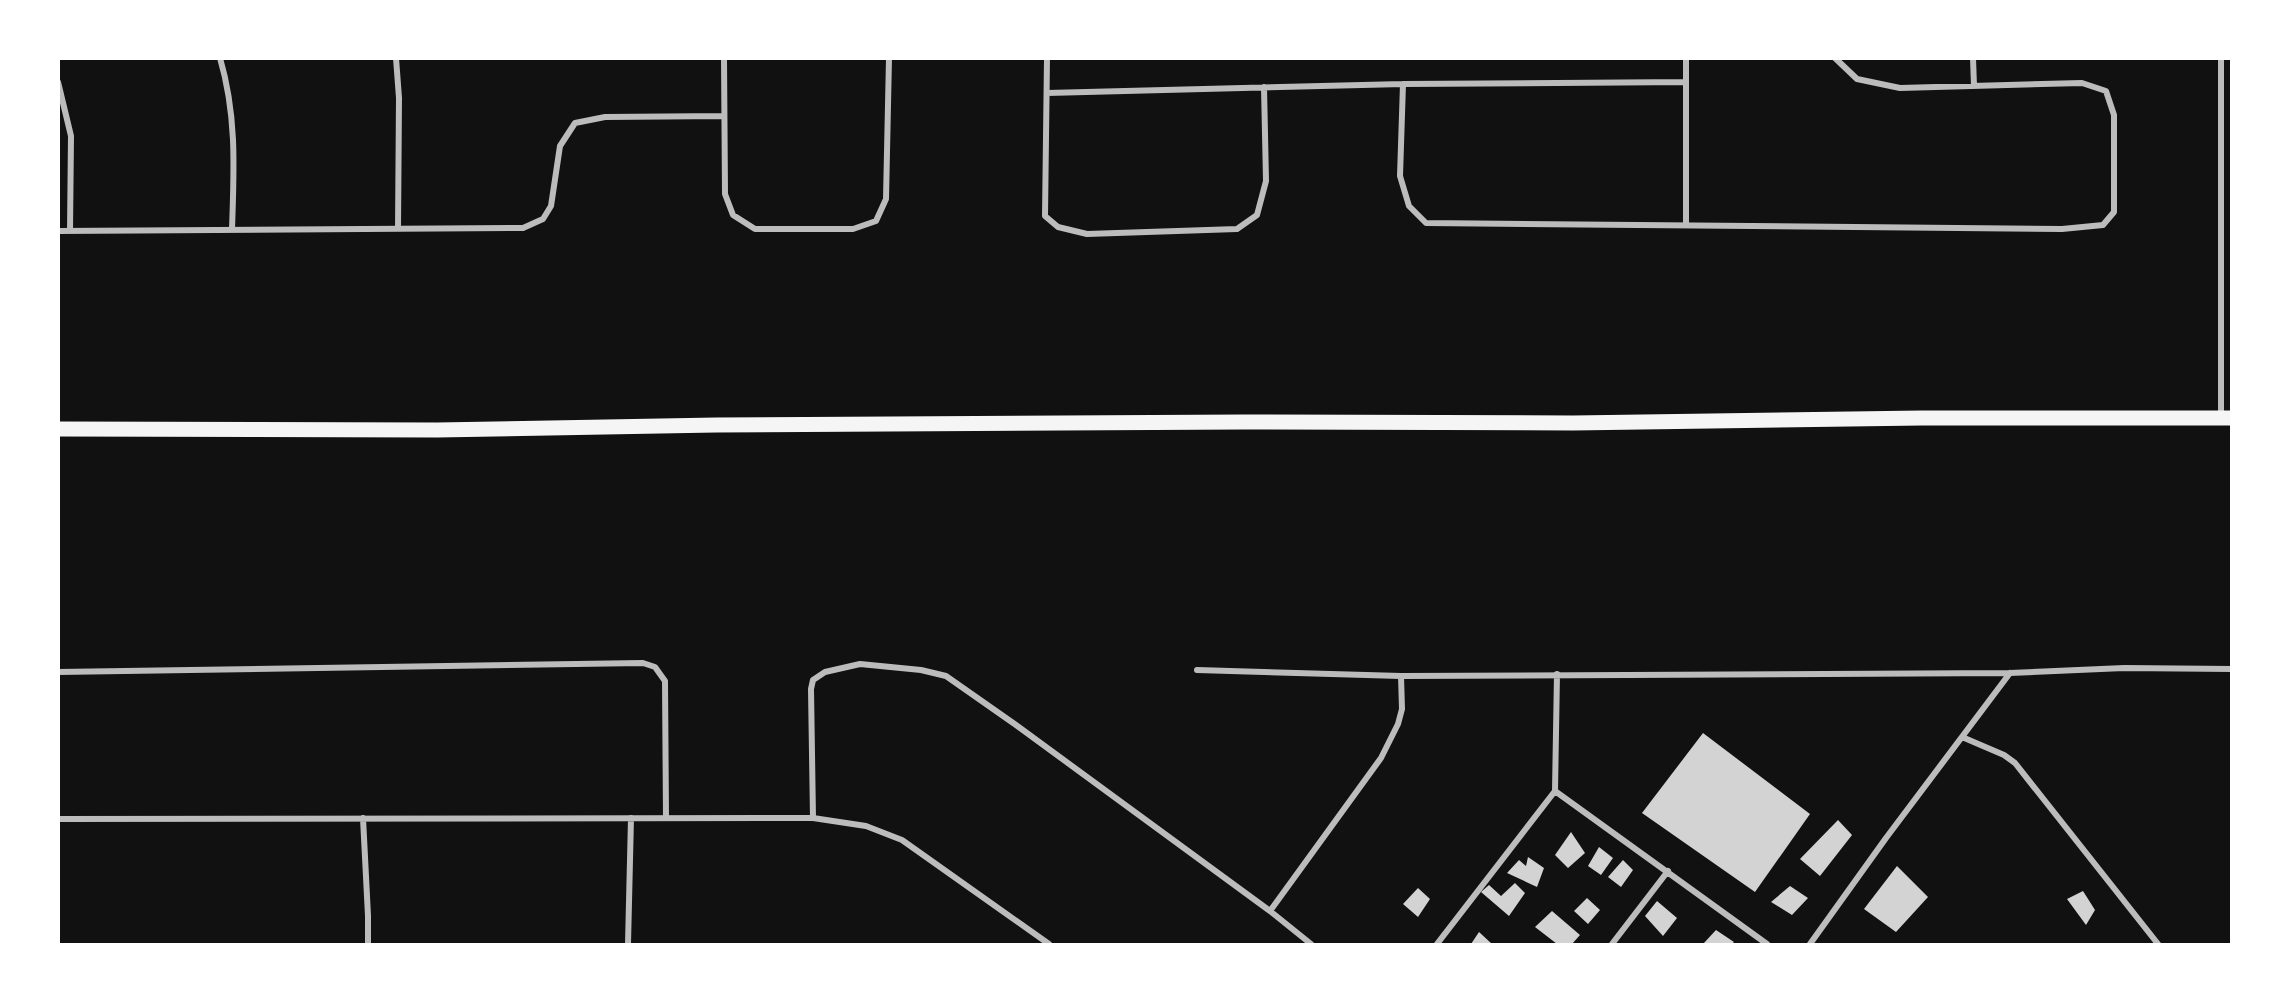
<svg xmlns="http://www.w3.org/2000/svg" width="2290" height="1003" font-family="'Archivo Narrow',sans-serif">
<rect width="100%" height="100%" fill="#111"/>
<path fill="#d3d3d3" d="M 1703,733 L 1810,814 L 1755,892 L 1642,813 Z
M 1838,820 L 1852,835 L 1820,876 L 1800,859 Z
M 1571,832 L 1585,853 L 1568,868 L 1555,855 Z
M 1599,847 L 1613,858 L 1601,875 L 1588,866 Z
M 1528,857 L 1544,868 L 1537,887 L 1507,873 L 1519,860 L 1526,866 Z
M 1623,860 L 1633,870 L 1621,887 L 1608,877 Z
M 1897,866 L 1928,897 L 1896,932 L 1864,909 Z
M 1515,883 L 1525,893 L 1509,916 L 1481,892 L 1489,885 L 1501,896 Z
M 1790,886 L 1808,898 L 1792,915 L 1771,902 Z
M 1418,888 L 1430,899 L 1418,917 L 1403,904 Z
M 2083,891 L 2095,910 L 2086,925 L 2067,899 Z
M 1587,898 L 1600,910 L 1588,924 L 1574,911 Z
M 1657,901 L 1677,918 L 1663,936 L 1645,916 Z
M 1552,911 L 1580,935 L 1572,944 L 1557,944 L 1535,927 Z
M 1716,930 L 1734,942 L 1732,944 L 1703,944 Z
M 1479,932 L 1492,944 L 1471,944 Z"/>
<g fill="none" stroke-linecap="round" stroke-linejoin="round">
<path stroke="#bcbcbc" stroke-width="6" d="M 220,58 C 237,116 234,170 232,229
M 396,58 L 399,98 L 398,229
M 724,58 L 725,194 L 733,215 L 755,229 L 853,229 L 876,221 L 886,199 L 889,58
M 1047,58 L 1045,216 L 1058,227 L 1087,234 L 1237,229 L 1257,215 L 1266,181 L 1264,87
M 1973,58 L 1974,86
M 2221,58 L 2221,418
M 58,82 L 71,136 L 70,231
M 1403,84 L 1400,176 L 1409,206 L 1426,223 L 2062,229 L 2103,225 L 2114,212 L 2114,115 L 2106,91 L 2082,83 L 1900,88 L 1857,79 L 1835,58
M 1047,93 L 1403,84 L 1686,82
M 1686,225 L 1686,58
M 58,231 L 523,228 L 543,219 L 551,206 L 560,146 L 575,123 L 605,117 L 724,116
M 1197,670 L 1401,676 L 2010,673 L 2124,668 L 2232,669
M 58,672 L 643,663 L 655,667 L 665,681 L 666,818
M 1962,737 L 2004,755 L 2015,763 L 2158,944
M 1555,791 L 1767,944
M 363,818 L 368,916 L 368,944
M 813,818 L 811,689 L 813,680 L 825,672 L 860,664 L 921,670 L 946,676 L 1016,725 L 1270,911 L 1311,944
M 58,819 L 813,818 L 866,826 L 902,840 L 1049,944
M 1270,911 L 1381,758 L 1398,724 L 1402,709 L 1401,676
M 628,944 L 631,818
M 1437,944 L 1555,791 L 1557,674
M 1612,944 L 1668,871
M 1810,944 L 1886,838 L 2010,673"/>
<path stroke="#f5f5f5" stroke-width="15" d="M 58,429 L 437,430 L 716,425 L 1243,422 L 1573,423 L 1922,418 L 2232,418"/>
</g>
<rect width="2290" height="1003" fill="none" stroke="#ffffff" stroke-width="120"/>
</svg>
